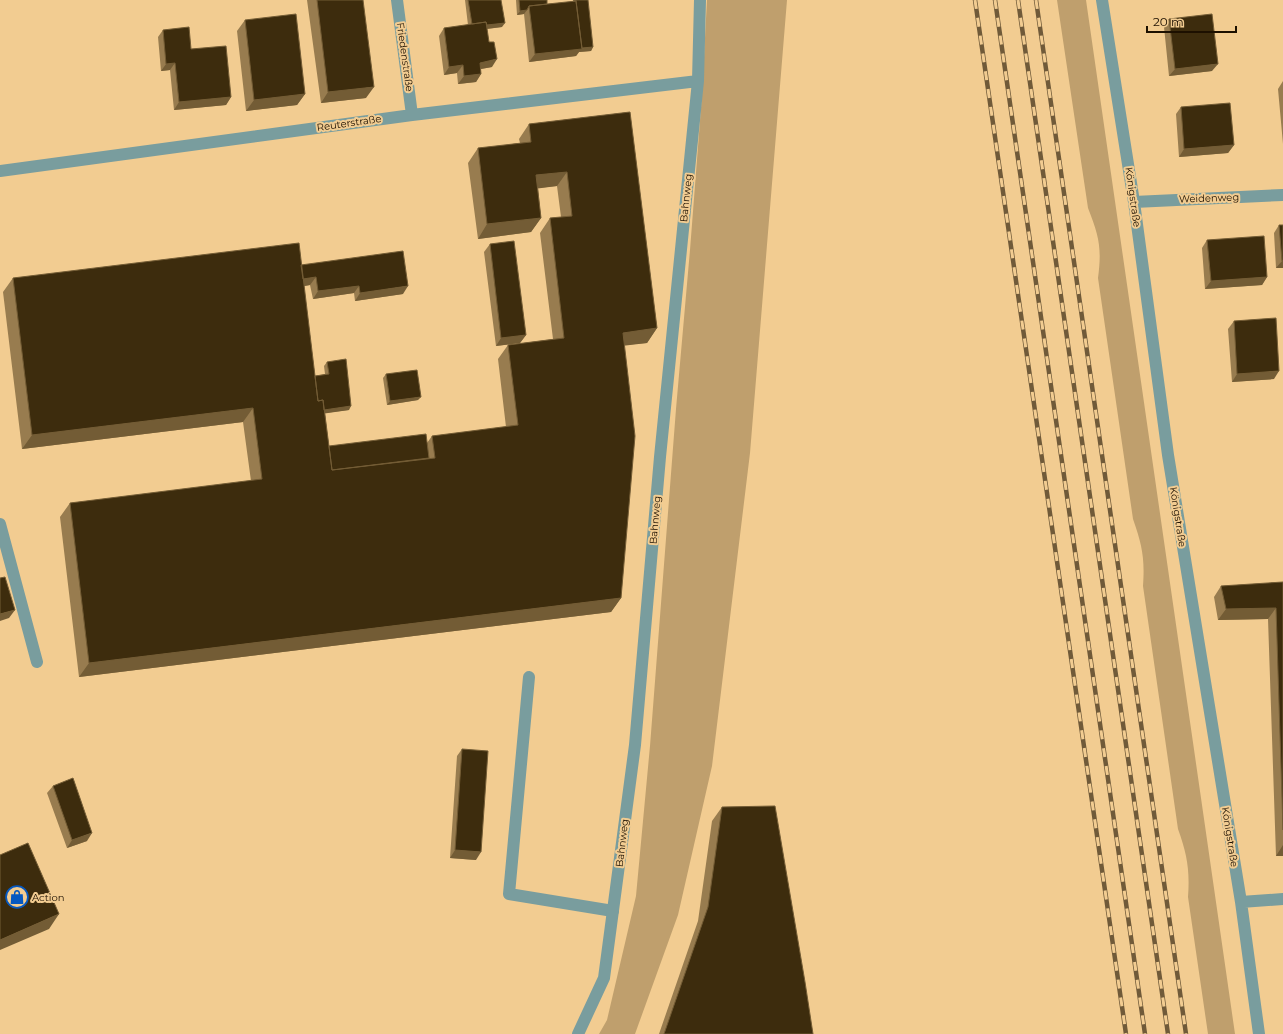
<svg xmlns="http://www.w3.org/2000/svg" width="1283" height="1034" font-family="Montserrat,sans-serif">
<rect width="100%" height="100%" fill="#f2cc91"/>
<path fill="#bf9f6d" d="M 707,0 L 787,0 L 750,453 L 712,766 L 678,915 L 635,1034 L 599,1034 L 607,1020 L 636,896 L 650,746 L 676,409 L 690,250 L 702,95 Z
M 1057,0 L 1086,0 L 1235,1034 L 1208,1034 L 1188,897 C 1190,870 1187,854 1178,829 L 1143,586 C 1145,558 1142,545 1133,519 L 1098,278 C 1102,248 1099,236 1088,208 Z"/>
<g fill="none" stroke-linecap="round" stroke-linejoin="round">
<path stroke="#799d9e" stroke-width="12" d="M 529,677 L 509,894 L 613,911"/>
<path stroke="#799d9e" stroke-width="12" d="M 397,0 L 412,115
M 1102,0 L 1134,202 L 1168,455 L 1241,902 L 1259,1034
M 0,171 L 412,115 L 698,81
M 1134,202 L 1283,195
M 0,524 L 37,662
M 1241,902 L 1283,899
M 578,1034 L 604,978 L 635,745 L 660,457 L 698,81 L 700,0"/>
<g stroke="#705a39" stroke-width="4.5">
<path id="rail" d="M 975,0 L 1126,1034
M 995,0 L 1145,1034
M 1018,0 L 1168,1034
M 1036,0 L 1186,1034"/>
</g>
<use href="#rail" stroke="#f2cc91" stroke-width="3" stroke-dasharray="9" stroke-linecap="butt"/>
</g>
<path fill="#987c4f" d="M 307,0 L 363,0 L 366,98 L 321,103 Z
M 465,0 L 501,0 L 502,27 L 487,29 L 492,67 L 481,69 L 481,74 L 476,82 L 458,84 L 457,73 L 444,75 L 439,36 L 444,28 L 468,25 Z
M 516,0 L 547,0 L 547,4 L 572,2 L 573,1 L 593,47 L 591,51 L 579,52 L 576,56 L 529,62 L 524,14 L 517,15 Z
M 1169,19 L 1212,71 L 1169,76 L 1164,27 Z
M 245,20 L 305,94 L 297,105 L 246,111 L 237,31 Z
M 163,30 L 231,97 L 226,105 L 174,110 L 170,70 L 161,71 L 158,37 Z
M 1283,81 L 1283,144 L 1278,89 Z
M 1181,107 L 1234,145 L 1228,153 L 1179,157 L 1176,114 Z
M 630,112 L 657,328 L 647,343 L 624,345 L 621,598 L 611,612 L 79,677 L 60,517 L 70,503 L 251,481 L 243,422 L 22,449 L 3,292 L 13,278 L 301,265 L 403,294 L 355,301 L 354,293 L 313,299 L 310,285 L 304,286 L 315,376 L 325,374 L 324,366 L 327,362 L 349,410 L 325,413 L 329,446 L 427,443 L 432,436 L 506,427 L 498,359 L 508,345 L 553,339 L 540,233 L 550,218 L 561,217 L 557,186 L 538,188 L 541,218 L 531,232 L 478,239 L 468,163 L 478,148 L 520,143 L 519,139 L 529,124 Z
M 1279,225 L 1283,225 L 1283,268 L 1276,268 L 1274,233 Z
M 1207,240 L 1267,277 L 1262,285 L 1205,289 L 1202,248 Z
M 490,244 L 526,335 L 520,343 L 496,346 L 484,252 Z
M 1234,321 L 1274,379 L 1232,382 L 1228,329 Z
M 386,374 L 418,400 L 387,405 L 383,378 Z
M 1283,582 L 1283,856 L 1276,856 L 1268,619 L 1218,620 L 1214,597 L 1221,586 Z
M 462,749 L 476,860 L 450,858 L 457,756 Z
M 53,786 L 87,841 L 67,848 L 47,793 Z
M 722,807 L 813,1034 L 659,1034 L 698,921 L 712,821 Z"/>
<path fill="#735c35" d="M 527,10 L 524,14 L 517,15 L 520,11 Z
M 505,23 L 502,27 L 469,31 L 472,27 Z
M 593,47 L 591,51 L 579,52 L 576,56 L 529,62 L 535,54 Z
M 497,59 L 492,67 L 475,70 L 480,63 Z
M 175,63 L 170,70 L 161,71 L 166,64 Z
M 1218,64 L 1212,71 L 1169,76 L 1175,69 Z
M 463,65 L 457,73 L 444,75 L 449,67 Z
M 481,74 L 476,82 L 458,84 L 464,76 Z
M 374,87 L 366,98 L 321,103 L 328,92 Z
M 305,94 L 297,105 L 246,111 L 254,100 Z
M 231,97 L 226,105 L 174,110 L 179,102 Z
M 1234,145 L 1228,153 L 1179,157 L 1184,149 Z
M 567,172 L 557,186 L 526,190 L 536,175 Z
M 541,218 L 531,232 L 478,239 L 487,224 Z
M 1283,260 L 1283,268 L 1276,268 L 1282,261 Z
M 316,277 L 310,285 L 293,288 L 298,280 Z
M 1267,277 L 1262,285 L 1205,289 L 1211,281 Z
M 359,286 L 354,293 L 313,299 L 318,291 Z
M 408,286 L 403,294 L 355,301 L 360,293 Z
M 657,328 L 647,343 L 613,347 L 623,333 Z
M 526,335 L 520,343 L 496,346 L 501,338 Z
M 1279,371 L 1274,379 L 1232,382 L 1237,374 Z
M 421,397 L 418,400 L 387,405 L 390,401 Z
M 351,406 L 349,410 L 314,415 L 316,411 Z
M 253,408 L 243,422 L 22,449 L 32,435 Z
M 621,598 L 611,612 L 79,677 L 89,663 Z
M 1276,608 L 1268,619 L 1218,620 L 1226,609 Z
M 15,610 L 9,618 L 0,621 L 0,614 Z
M 92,833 L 87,841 L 67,848 L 72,840 Z
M 1283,845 L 1283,856 L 1276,856 Z
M 455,850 L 481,852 L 476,860 L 450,858 Z
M 59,914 L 49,929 L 0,950 L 0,940 Z"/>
<path fill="#3d2c0d" stroke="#735c35" d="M 317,0 L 363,0 L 374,87 L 328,92 Z
M 468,0 L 501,0 L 505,23 L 487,25 L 486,22 L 472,24 Z
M 519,0 L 547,0 L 547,4 L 529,6 L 527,10 L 520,11 Z
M 577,0 L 588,0 L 593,47 L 582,48 L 576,1 L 573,1 Z
M 576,1 L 582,49 L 535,54 L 529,6 Z
M 296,14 L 305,94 L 254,100 L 245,20 Z
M 1212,14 L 1218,64 L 1175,69 L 1169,19 Z
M 486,22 L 489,42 L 494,42 L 497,59 L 480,63 L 481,74 L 464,76 L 463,65 L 449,67 L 444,28 Z
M 189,27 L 191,49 L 226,46 L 231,97 L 179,102 L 175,63 L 166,64 L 163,30 Z
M 1230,103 L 1234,145 L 1184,149 L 1181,107 Z
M 630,112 L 657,328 L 623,333 L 635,436 L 621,598 L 89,663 L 70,503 L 262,479 L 253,408 L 32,435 L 13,278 L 299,243 L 318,401 L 323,400 L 332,470 L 435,458 L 432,436 L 518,425 L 508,345 L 564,338 L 550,218 L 572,216 L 567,172 L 536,175 L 541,218 L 487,224 L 478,148 L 531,142 L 529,124 Z
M 1279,225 L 1283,225 L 1283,260 L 1282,261 Z
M 1264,236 L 1267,277 L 1211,281 L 1207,240 Z
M 514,241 L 526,335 L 501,338 L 490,244 Z
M 403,251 L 408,286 L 360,293 L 359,286 L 318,291 L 316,277 L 303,279 L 301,265 Z
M 1276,318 L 1279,371 L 1237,374 L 1234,321 Z
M 346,359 L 351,406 L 324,410 L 323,400 L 318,401 L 315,376 L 329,374 L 327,362 Z
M 417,370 L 421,397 L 390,401 L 386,374 Z
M 426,434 L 429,458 L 332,470 L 329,446 Z
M 5,577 L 15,610 L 0,614 L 0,578 Z
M 1283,582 L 1283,830 L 1276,608 L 1226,609 L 1221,586 Z
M 462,749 L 488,751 L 481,852 L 455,850 Z
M 73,778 L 92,833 L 72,840 L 53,786 Z
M 775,806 L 805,982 L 813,1034 L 664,1034 L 708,907 L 722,807 Z
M 28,843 L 59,914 L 0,940 L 0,855 Z"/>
<defs>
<g id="shop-ring" transform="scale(1.15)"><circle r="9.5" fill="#f2cc91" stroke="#0558c1" stroke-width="1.5"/><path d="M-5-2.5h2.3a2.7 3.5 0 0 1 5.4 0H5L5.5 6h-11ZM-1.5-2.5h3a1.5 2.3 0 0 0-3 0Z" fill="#0558c1"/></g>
</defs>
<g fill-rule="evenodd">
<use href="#shop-ring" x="17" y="897"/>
</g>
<g text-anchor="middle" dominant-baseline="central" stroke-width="4" stroke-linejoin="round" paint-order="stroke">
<g font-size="10" fill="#1d1000" stroke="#f2cc91">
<text transform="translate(405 57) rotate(82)">Friedenstraße</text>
<text transform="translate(349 123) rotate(-8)">Reuterstraße</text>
<text transform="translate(1133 197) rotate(82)">Königstraße</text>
<text transform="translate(686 198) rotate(-84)">Bahnweg</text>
<text transform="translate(1209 198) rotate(-2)">Weidenweg</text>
<text transform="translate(1178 517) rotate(81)">Königstraße</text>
<text transform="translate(655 520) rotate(-85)">Bahnweg</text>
<text transform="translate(1230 837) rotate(81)">Königstraße</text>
<text transform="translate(622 843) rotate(-83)">Bahnweg</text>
</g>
<g font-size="10" fill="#1d1000" stroke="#f2cc91" text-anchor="start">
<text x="32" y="897">Action</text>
</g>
</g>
<path d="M1147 26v6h89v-6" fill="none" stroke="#1d1000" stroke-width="2"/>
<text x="1153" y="26" font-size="12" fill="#1d1000" stroke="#f2cc91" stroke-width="3" paint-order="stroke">20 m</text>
</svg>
